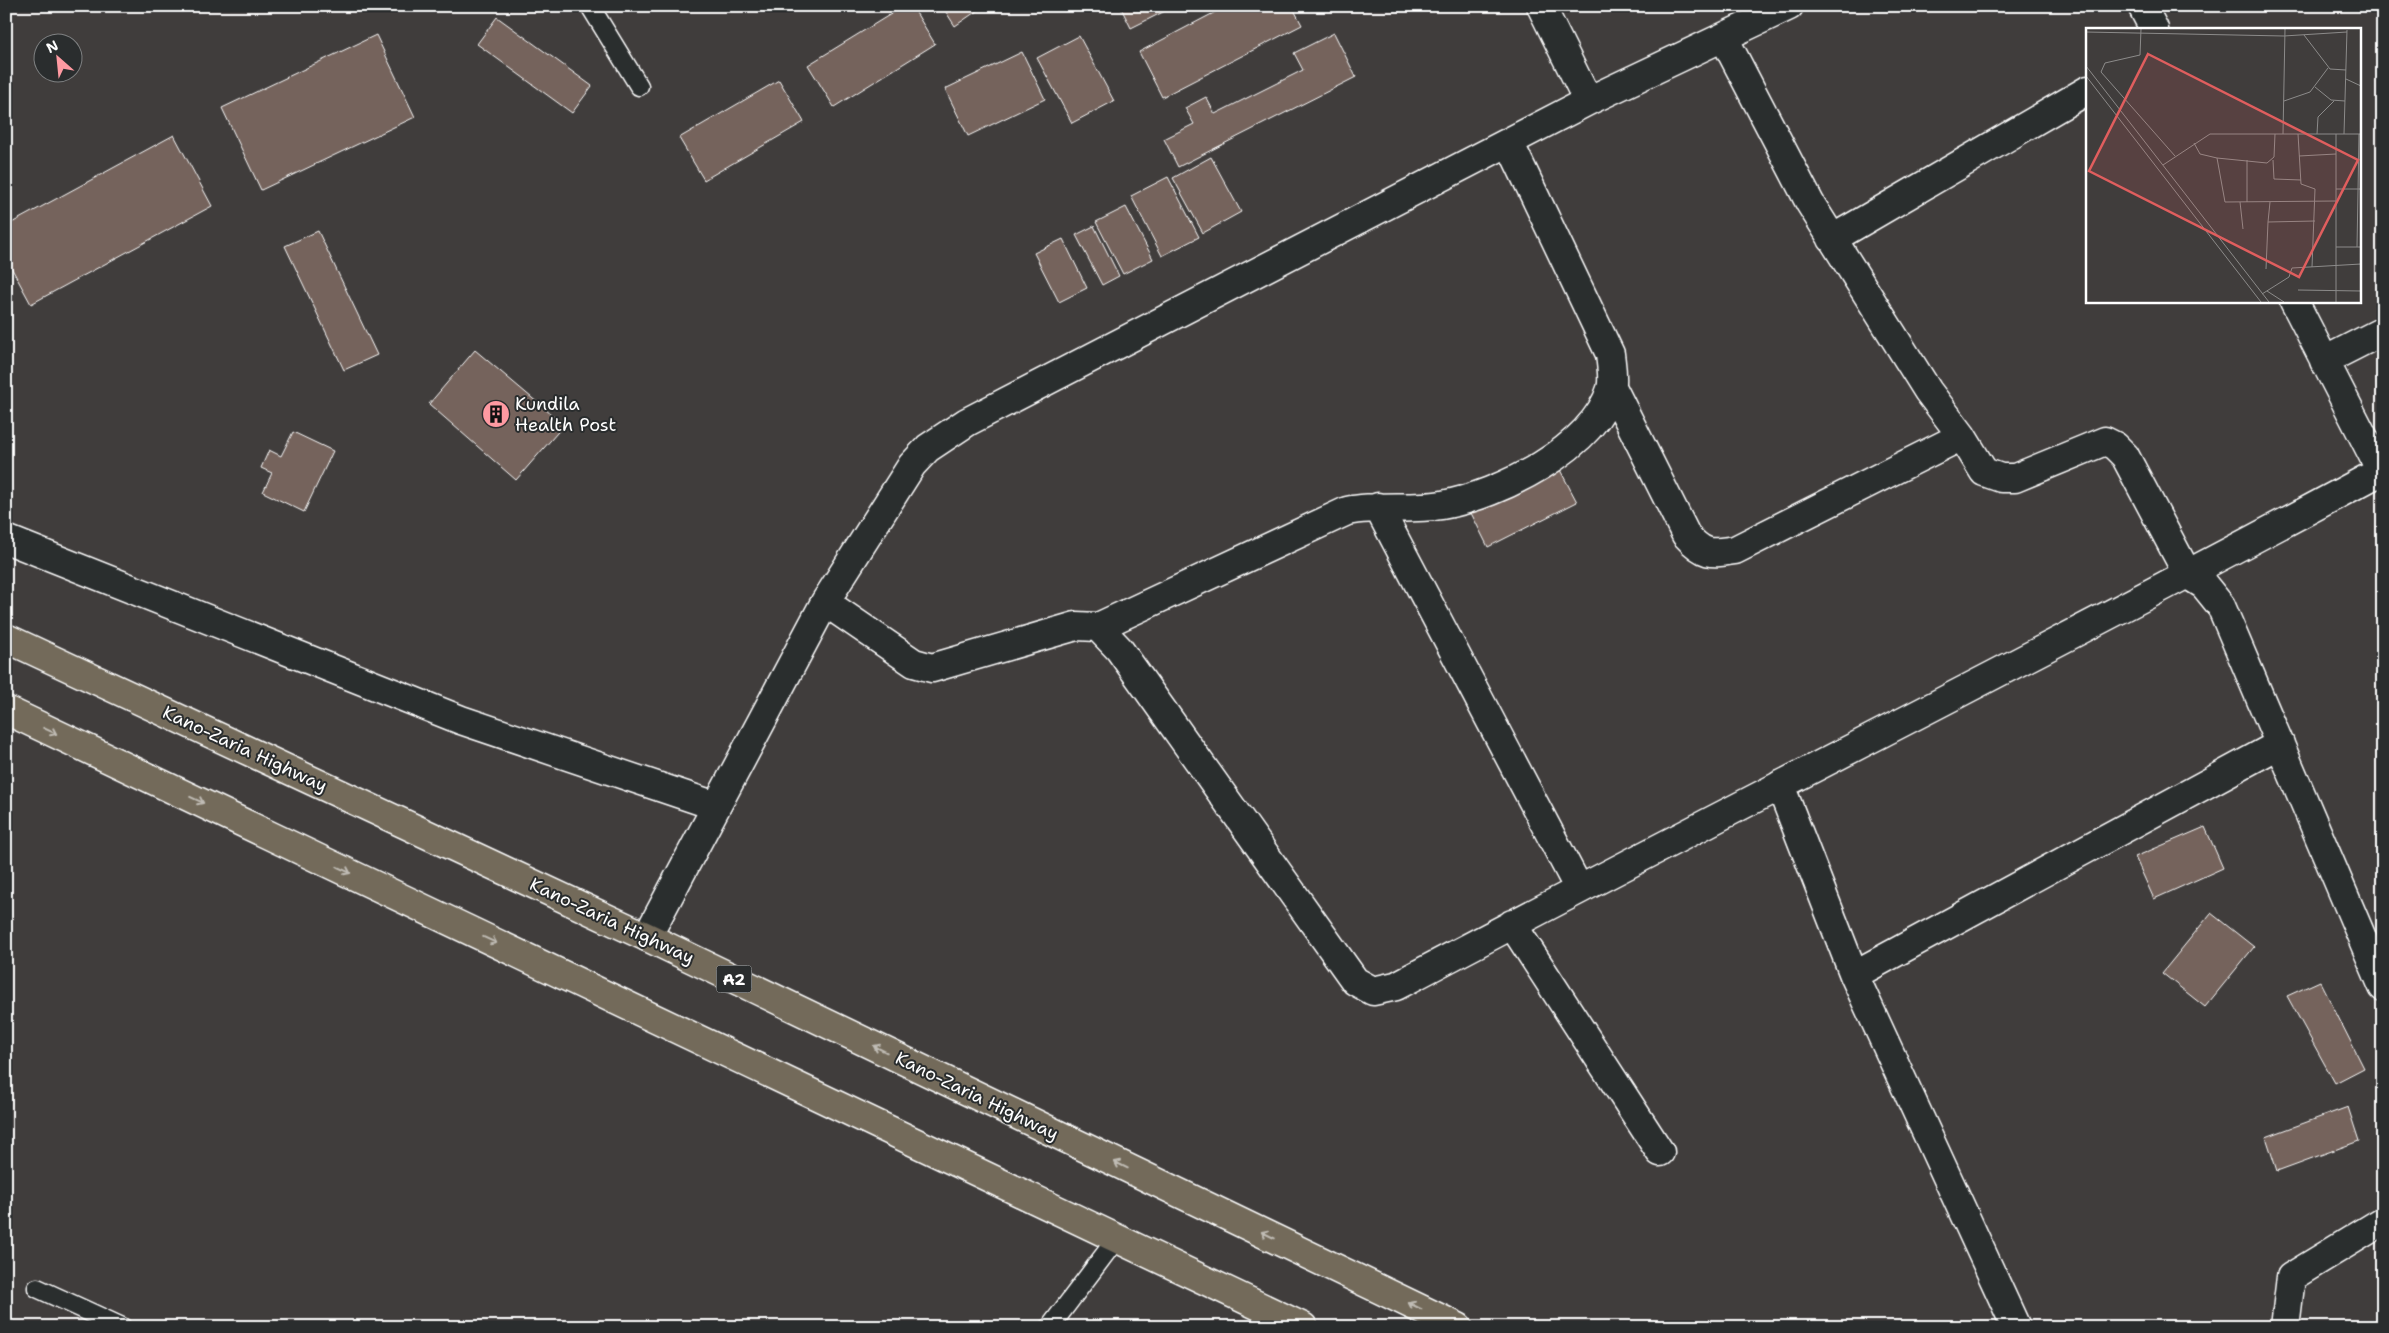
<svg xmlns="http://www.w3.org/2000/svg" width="2389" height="1333" font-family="'Shantell Sans',sans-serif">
<rect width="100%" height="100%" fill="#403d3c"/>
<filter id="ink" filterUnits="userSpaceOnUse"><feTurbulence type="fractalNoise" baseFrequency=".02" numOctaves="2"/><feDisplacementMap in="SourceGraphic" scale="10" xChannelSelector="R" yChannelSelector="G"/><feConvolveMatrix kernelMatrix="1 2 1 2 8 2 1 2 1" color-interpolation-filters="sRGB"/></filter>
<g filter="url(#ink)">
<path fill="#74635c" stroke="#fff" d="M 904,6 L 912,6 L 935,44 L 834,107 L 808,65 Z
M 942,6 L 984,6 L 955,26 Z
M 1120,6 L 1175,6 L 1131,28 Z
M 1227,6 L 1292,6 L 1302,25 L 1162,97 L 1139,52 Z
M 497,17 L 592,86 L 572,113 L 477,44 Z
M 1334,33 L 1356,77 L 1178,167 L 1164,139 L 1194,124 L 1185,108 L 1206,97 L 1215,114 L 1303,70 L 1294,53 Z
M 376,35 L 415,117 L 261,190 L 222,108 Z
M 1079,36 L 1114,101 L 1072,123 L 1037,58 Z
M 1022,52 L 1045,99 L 968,136 L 945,89 Z
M 779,80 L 804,122 L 704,180 L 679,138 Z
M 174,135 L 212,206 L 31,304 L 6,258 L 6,226 Z
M 1211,157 L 1241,212 L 1203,233 L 1173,178 Z
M 1168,177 L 1199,237 L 1162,256 L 1131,196 Z
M 1126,207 L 1153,259 L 1123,274 L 1096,222 Z
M 1094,226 L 1119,276 L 1102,285 L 1076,235 Z
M 318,231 L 377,355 L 344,370 L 285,246 Z
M 1063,239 L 1087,288 L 1059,302 L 1034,253 Z
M 475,350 L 564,425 L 516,480 L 429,404 Z
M 293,432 L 333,451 L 304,512 L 263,492 L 272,473 L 261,468 L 269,450 L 281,456 Z
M 1559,468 L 1577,502 L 1488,547 L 1471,513 Z
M 2205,827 L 2223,868 L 2154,899 L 2135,857 Z
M 2211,913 L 2254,947 L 2205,1007 L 2162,973 Z
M 2320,981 L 2364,1068 L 2335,1083 L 2287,996 Z
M 2348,1107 L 2359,1141 L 2277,1171 L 2266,1137 Z"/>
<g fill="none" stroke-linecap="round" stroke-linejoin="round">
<g stroke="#fff" stroke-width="21">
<path id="service" d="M 590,6 L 639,86
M 37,1288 L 122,1327
M 1050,1327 L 1117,1238"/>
</g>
<g stroke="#fff" stroke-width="31">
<path id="minor" d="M 1541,6 L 1588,101
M 2142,6 L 2154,29
M 1724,38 L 1810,203 L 1928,391 L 1962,436 L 1984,472 L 2001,478 L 2015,478 L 2105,441 L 2115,446 L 2125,456 L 2188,575 L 2204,585 L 2221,606 L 2383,987
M 1832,239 L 2088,90
M 2294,301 L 2383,475
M 2324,361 L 2383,331
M 1612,387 L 1686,535 C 1704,555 1710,554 1735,550 L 1962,436
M 1378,507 L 1579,889
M 6,539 L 461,720 L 716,806
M 825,602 L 914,663 L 932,668 L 1076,626 L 1098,627 L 1119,649 L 1355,981 L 1373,991 L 1396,986 C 1723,812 2055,647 2381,471
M 1098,627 L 1347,511 C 1379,505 1411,510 1442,505 C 1499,495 1594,448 1611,389 C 1614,379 1611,364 1610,354 L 1509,142
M 1780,785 L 1854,975
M 1512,924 L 1660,1152
M 647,937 L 825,602 L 912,465 L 928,448 L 967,422 L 1588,101 L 1789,6
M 2016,1327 L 1854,975 L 2280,744
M 2285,1327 L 2291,1277 L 2383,1221"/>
</g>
<g stroke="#fff" stroke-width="31">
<path id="trunk" d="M 6,638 L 647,937 L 1458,1327
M 6,710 L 1303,1327"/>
</g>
<use href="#service" stroke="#2a2d2e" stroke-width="18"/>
<use href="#minor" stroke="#2a2d2e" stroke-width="28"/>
<use href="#trunk" stroke="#736b5a" stroke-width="28"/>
</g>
<defs><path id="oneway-shaft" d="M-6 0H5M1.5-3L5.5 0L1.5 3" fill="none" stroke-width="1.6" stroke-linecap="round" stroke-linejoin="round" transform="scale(1.25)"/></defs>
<g stroke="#c0bcb5">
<use href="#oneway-shaft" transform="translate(50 731) rotate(25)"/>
<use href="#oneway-shaft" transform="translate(197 800) rotate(25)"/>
<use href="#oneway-shaft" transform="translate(344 870) rotate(25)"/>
<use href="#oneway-shaft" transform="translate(490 940) rotate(25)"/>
<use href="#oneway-shaft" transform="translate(880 1049) rotate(-154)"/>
<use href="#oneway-shaft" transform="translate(1121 1165) rotate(-154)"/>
<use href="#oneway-shaft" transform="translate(1268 1235) rotate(-154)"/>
<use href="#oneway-shaft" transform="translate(1415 1306) rotate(-154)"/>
</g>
</g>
<defs>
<g id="building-disc" transform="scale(1.4375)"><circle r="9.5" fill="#ff9aa2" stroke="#2a2d2e"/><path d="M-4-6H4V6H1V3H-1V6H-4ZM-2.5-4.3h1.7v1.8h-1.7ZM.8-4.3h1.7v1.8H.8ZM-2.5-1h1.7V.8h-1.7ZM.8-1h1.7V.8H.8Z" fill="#111"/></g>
</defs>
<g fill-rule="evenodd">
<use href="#building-disc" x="496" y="414"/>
</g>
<g text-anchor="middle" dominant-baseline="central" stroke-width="4" stroke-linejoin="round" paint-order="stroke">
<rect fill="#2a2d2e" stroke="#bfc0c0" stroke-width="1" x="716.5" y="965.5" width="35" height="27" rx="4"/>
<g font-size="16" font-weight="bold" fill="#fff">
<text x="734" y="979">A2</text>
</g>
<g font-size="18" fill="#fff" stroke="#2a2d2e" text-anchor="start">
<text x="515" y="404">Kundila<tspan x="515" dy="21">Health Post</tspan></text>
</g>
<g font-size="18" fill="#fff" stroke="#2a2d2e">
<text transform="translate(245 749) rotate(25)">Kano-Zaria Highway</text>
<text transform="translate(612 921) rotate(25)">Kano-Zaria Highway</text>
<text transform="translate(977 1096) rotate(26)">Kano-Zaria Highway</text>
</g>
</g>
<g transform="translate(2086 28)">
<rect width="275" height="275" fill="#403d3c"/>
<path fill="none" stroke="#8c8b8a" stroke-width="1" d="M 55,1 L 54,27 L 19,35 L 15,44 L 89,128M 0,4 L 198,8 L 261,4M 218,7 L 244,41 L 260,42M 0,38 L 183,274M 0,48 L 175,274M 260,51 L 275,58M 229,59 L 245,72 L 259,73M 198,73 L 224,64 L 242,40M 197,106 L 199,1M 212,106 L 215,156 L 229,161 L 226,239M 231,106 L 232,89 L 248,73M 250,106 L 250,274M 258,106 L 261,2M 108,115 L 114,126 L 131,130 L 139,174 L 250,173M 213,128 L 250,126M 131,130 L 181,135 L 188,129 L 189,106M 161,132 L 161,174M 187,132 L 188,151 L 215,152M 77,137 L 124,106 L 275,106M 250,161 L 275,161M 154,174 L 157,201M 182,194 L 184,174M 250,219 L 275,219M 271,219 L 273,106M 180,241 L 182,194 L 229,193M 212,262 L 275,263M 181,263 L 198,274M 176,266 L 203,249 L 206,240 L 275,236"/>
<path fill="#e05e5e" fill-opacity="0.15" stroke="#e05e5e" stroke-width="2.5" d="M 62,26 L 272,132 L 213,249 L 3,143 Z"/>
<rect width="275" height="275" fill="none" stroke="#fff" stroke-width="2.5"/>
</g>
<rect width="2389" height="1333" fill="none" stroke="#2a2d2e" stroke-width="25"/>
<rect x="12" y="12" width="2364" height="1308" fill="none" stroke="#fff" stroke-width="2" filter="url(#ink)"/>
<g transform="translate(58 58) rotate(333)"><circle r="24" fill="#2a2d2e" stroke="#7f8182"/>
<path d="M0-4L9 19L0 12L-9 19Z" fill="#ff9aa2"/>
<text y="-8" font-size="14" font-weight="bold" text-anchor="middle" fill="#ffffff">N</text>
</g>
</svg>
